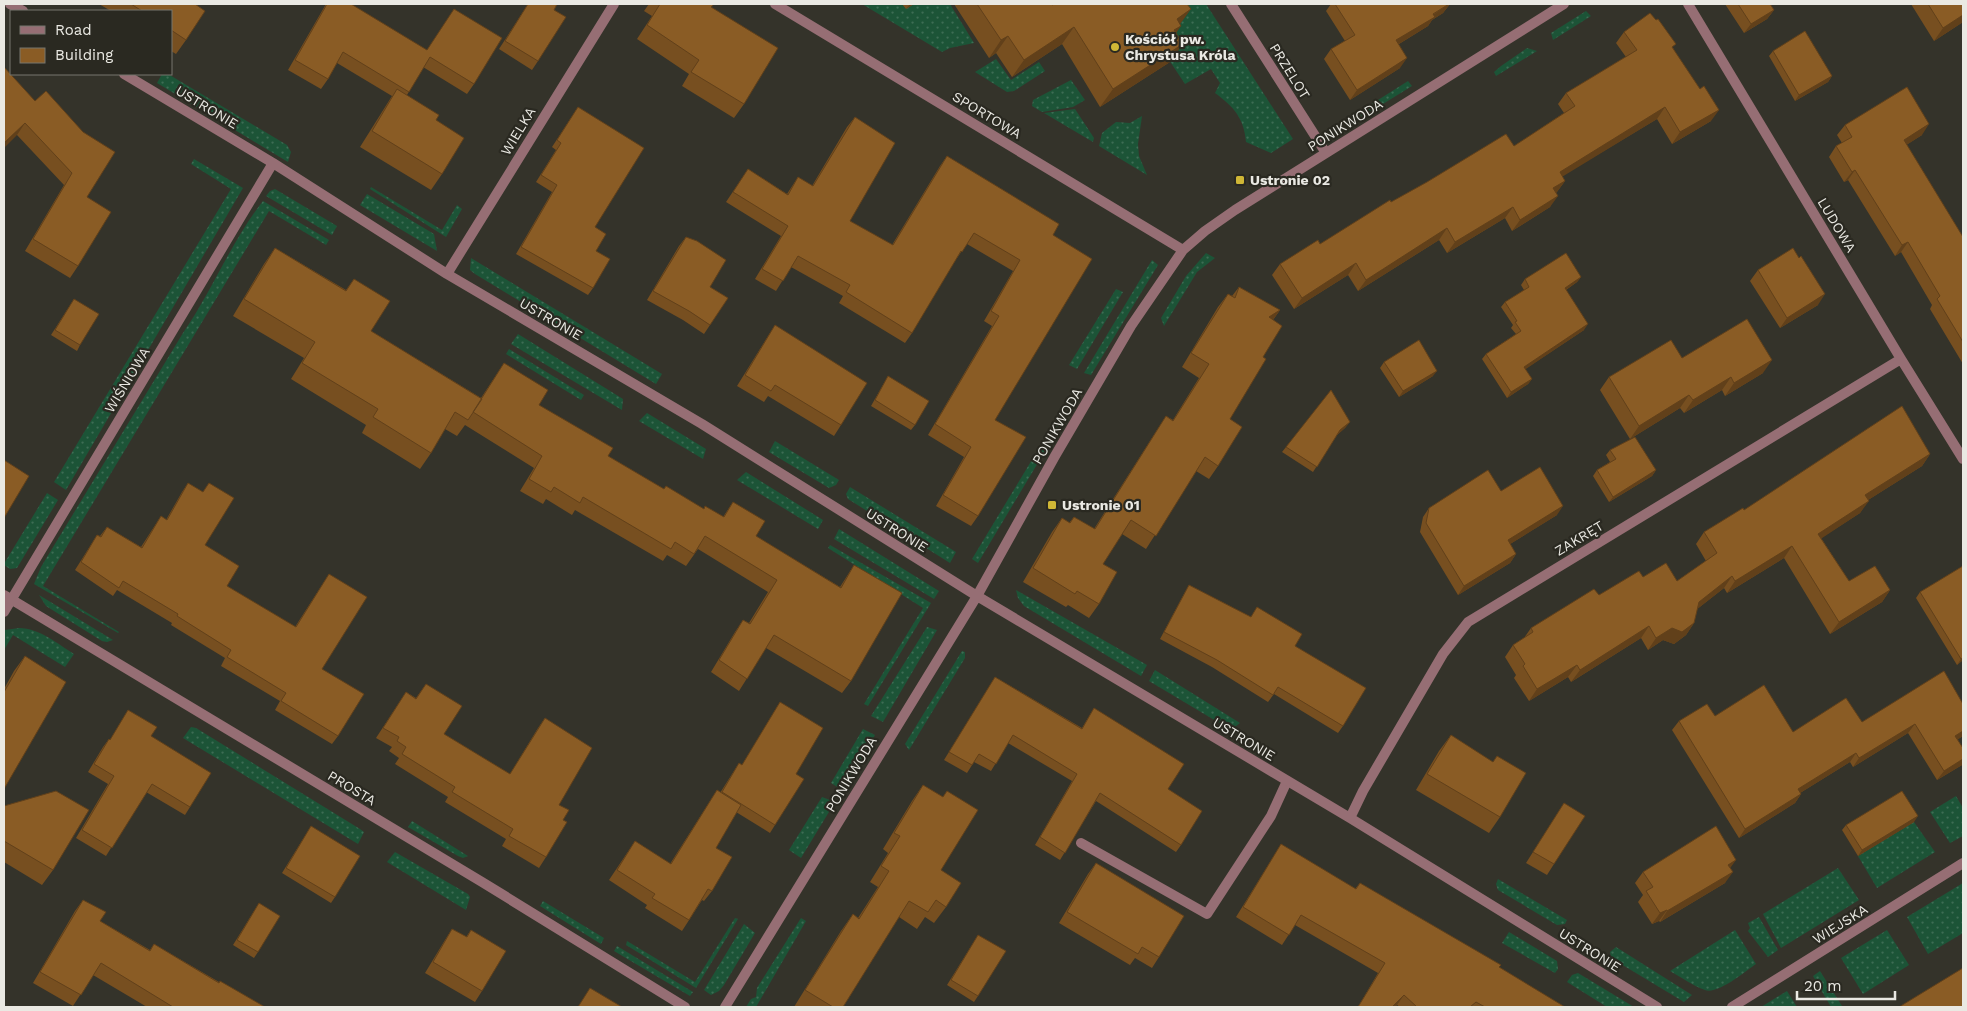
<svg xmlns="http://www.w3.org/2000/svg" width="1967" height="1011" font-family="'Work Sans',sans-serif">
<defs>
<pattern id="grass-dots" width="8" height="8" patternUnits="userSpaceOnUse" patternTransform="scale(1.25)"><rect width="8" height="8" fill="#1c5437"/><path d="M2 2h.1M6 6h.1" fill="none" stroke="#3d6d54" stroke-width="1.8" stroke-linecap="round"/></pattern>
</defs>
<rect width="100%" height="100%" fill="#34332a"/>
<path fill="url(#grass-dots)" d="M 862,4 L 950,4 L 974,43 L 950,48 L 942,52 Z
M 1164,4 L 1206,4 L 1293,139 L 1271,153 L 1246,142 C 1244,118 1234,107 1215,93 L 1220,83 L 1211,69 L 1185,84 L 1161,48 Z
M 1586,11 L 1591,16 L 1553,40 L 1551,33 Z
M 1527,48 L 1537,51 L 1496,76 L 1494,72 L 1501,66 Z
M 996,59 L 1011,80 L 1039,62 L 1045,71 L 1014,91 L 1007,92 L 975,72 Z
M 162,74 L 168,74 L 287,145 L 291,152 L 288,162 L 157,83 Z
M 1071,80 L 1085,100 L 1073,107 L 1042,112 L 1032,106 L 1033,100 Z
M 1408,81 L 1412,86 L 1362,117 L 1359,112 Z
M 1075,109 L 1094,138 L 1093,142 L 1044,113 Z
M 1142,116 L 1138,144 L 1139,156 L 1147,175 L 1099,146 L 1102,133 L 1116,122 L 1130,123 Z
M 194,159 L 243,188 L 66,490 L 54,482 L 231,189 L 191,164 Z
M 371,187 L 442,230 L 457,205 L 462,209 L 446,237 L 370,189 Z
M 275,189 L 337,226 L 332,235 L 266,196 L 270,191 Z
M 367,194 L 434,234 L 437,251 L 360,205 Z
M 263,201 L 329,240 L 326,245 L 269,211 L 43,586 L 119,632 L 118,633 L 34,584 L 41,567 L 183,333 C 212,291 231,242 263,201 Z
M 1206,253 L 1215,258 L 1197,272 L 1164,326 L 1161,318 L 1186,276 Z
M 471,258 L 662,374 L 656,384 L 475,274 L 470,270 Z
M 1152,260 L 1158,265 L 1091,375 L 1084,373 Z
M 1116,289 L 1123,292 L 1077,369 L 1069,365 Z
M 518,334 L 623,399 L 622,410 L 511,344 Z
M 509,349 L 584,395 L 581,400 L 506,354 Z
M 647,413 L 706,449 L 703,459 L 639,421 Z
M 1056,420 L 1060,426 L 978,563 L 972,559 Z
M 775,441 L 839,480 L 836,485 L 829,488 L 769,452 Z
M 746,472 L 823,520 L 818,529 L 737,480 Z
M 850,487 L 956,552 L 950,563 L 848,499 L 846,494 Z
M 47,493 L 58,500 L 17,568 L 10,569 L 4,565 L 4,562 L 5,562 Z
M 839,529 L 939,591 L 934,599 L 834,539 Z
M 830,545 L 931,603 L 868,706 L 864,704 L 923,608 L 828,548 Z
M 1016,590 L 1147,665 L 1141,676 L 1024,606 L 1018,598 Z
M 39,595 L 113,640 L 107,642 L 102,641 L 46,606 Z
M 927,627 L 937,630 L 883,722 L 871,716 Z
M 19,628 C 39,628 58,644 74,654 L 65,667 L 13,635 L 4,650 L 4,633 L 5,630 Z
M 962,651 L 965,652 L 965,658 L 909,750 L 905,744 Z
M 1155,670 L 1240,723 L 1231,730 L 1149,681 Z
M 191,727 L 196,728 L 360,829 L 364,832 L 358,844 L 183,738 Z
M 863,729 L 875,735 L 842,790 L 831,783 Z
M 1956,796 L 1963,808 L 1963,836 L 1950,843 L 1930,812 Z
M 822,797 L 835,802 L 801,858 L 789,850 Z
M 412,821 L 468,856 L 463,858 L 458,856 L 408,827 Z
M 1914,822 L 1935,852 L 1877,888 L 1858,856 Z
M 395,852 L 468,894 L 470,897 L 466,910 L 387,862 Z
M 1838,868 L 1859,900 L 1781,948 L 1763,914 Z
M 1498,879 L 1567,920 L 1565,924 L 1557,925 L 1498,890 L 1496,884 Z
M 1963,883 L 1963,933 L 1928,954 L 1907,917 Z
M 543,901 L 604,938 L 601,944 L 540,906 Z
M 1759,917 L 1778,950 L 1768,957 L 1748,931 L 1750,928 L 1748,923 Z
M 735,918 L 738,919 L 696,988 L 626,945 L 627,941 L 695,982 Z
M 801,918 L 806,921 L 756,1007 L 746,1007 L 751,999 L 756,997 L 757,988 Z
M 744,924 L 755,933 L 724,985 L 719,991 L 711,995 L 704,990 Z
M 1735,930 L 1756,964 C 1746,971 1717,995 1705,990 C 1693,986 1681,977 1670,971 Z
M 1887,930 L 1909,965 L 1863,994 L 1841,958 Z
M 1509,932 L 1557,961 L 1558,969 L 1555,973 L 1502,943 Z
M 617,946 L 693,992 L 690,996 L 614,951 Z
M 1616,947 L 1692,995 L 1684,1002 L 1611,958 L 1610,952 Z
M 1820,971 L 1842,1006 L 1831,1007 L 1813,976 Z
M 1578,973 L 1634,1007 L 1607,1007 L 1567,982 L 1572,975 Z
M 1787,991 L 1797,1007 L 1761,1007 Z"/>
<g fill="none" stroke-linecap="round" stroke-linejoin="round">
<path stroke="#966e74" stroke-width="10" d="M 1081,843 L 1207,914 L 1271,816 L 1287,781"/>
<path stroke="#966e74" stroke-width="10" d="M 10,4 L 23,11
M 775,4 L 1183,250
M 1231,4 L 1326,153
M 1688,4 L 1901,359 L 1963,459
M 124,74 L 273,163 L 447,274 L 702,424 L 977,596 L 1350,818 L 1657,1007
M 447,274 L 614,4
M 4,595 L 482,882 L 685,1007
M 4,612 L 273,163
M 1350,818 L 1363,791 L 1443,654 L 1468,622 L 1901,359
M 725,1007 L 977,596 L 1055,456 L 1131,326 L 1183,250 L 1205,231 L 1235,210 L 1564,4
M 1732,1007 L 1963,863"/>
</g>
<path fill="#774f20" d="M 99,4 L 195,4 L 186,40 L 176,54 L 171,51 L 171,11 L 111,11 Z
M 326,4 L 351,4 L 474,84 L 467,94 L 423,67 L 407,95 L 436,120 L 442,174 L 431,190 L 360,147 L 392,96 L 337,63 L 328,79 L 321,89 L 288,70 Z
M 528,4 L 557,4 L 554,10 L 538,61 L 532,70 L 499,49 Z
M 649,4 L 714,4 L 711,8 L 744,104 L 734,118 L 682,86 L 689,74 L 637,39 L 652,16 L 644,11 Z
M 902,4 L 914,4 L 906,9 Z
M 954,4 L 1051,4 L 1052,5 L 1180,24 L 1176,33 L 1170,62 L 1100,107 L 1062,44 L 1012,77 L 996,53 L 989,58 Z
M 1331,4 L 1450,4 L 1443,13 L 1432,20 L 1428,26 L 1399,44 L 1400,68 L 1350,100 L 1324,59 L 1331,49 L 1345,41 L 1326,11 Z
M 1725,4 L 1770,4 L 1774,10 L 1767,19 L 1744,33 Z
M 1911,4 L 1963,4 L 1963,22 L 1934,41 Z
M 1624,32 L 1673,48 L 1711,121 L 1672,144 L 1657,119 L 1562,176 L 1565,181 L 1556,193 L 1550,207 L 1512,231 L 1505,218 L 1447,253 L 1439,240 L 1358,291 L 1348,275 L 1294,309 L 1272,275 L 1280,264 L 1320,244 L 1391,202 L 1514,146 L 1564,113 L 1558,104 L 1566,93 L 1626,57 L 1616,43 Z
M 1773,51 L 1832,76 L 1828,82 L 1795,101 L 1769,56 Z
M 4,67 L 87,197 L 78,266 L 70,278 L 25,251 L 64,185 L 17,135 Z
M 578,107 L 595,227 L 596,251 L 593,288 L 588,295 L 516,254 L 552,192 L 536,182 L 556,150 L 552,147 Z
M 855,117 L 850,221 L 892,245 L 940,166 L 947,156 L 1053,235 L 995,420 L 978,516 L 971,526 L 936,506 L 964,457 L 928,435 L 992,326 L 984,321 L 1013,271 L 967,244 L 954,262 L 912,333 L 905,343 L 839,303 L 843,296 L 791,267 L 776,291 L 755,279 L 781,236 L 726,202 L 748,169 L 787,194 L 798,177 L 812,186 L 847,127 Z
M 1845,125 L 1922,135 L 1906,145 L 1963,237 L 1963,364 L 1930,309 L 1932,305 L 1901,252 L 1895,256 L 1848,180 L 1844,182 L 1829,157 L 1836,146 L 1842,143 L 1837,135 Z
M 686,237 L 710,287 L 728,298 L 704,334 L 683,320 L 647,300 L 679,246 Z
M 275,248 L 346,290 L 354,279 L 371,331 L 481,398 L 504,363 L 539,405 L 608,456 L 664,489 L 703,509 L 723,517 L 733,502 L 756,536 L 840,587 L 854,565 L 851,681 L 842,693 L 766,648 L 739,691 L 711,672 L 735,632 L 743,620 L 749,623 L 768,592 L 698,549 L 686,566 L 667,555 L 663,561 L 575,510 L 572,515 L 546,499 L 543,504 L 520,491 L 534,468 L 465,425 L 457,436 L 445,429 L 431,453 L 420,469 L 362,433 L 366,425 L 291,379 L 304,358 L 233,316 L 264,264 Z
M 1799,258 L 1818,305 L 1780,328 L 1750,281 L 1758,270 Z
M 1581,277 L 1577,282 L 1566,290 L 1584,330 L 1525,369 L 1532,379 L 1528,384 L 1507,398 L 1482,359 L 1486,354 L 1516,334 L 1511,328 L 1513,325 L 1501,307 L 1505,302 L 1524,290 L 1521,285 L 1525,279 Z
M 1239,287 L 1280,310 L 1273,320 L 1263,357 L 1230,419 L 1218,466 L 1209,479 L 1196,471 L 1146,549 L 1122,534 L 1103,564 L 1099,604 L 1089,618 L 1068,605 L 1066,607 L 1023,582 L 1052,532 L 1062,518 L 1069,523 L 1074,517 L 1094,529 L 1157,430 L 1166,416 L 1173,420 L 1199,378 L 1182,367 L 1218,307 L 1228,294 L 1232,296 Z
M 74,299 L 80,345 L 77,351 L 51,335 Z
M 775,325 L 841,425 L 834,436 L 768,396 L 764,402 L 737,386 L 768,336 Z
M 1682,358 L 1763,373 L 1725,396 L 1722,390 L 1684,413 L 1680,408 L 1630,439 L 1600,390 L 1609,377 Z
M 1384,362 L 1433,376 L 1399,397 L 1380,368 Z
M 888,376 L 915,425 L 911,430 L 871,406 Z
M 1346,427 L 1337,435 L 1313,472 L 1282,452 L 1286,447 Z
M 1610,450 L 1656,470 L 1652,476 L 1609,502 L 1593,476 L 1597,470 L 1610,462 L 1606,455 Z
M 1930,454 L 1922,466 L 1868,500 L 1860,513 L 1821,538 L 1849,581 L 1890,590 L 1882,602 L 1830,634 L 1784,558 L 1727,593 L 1724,588 L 1697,609 L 1694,623 L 1686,635 L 1674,644 L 1663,640 L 1648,650 L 1641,638 L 1571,682 L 1568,677 L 1529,701 L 1514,678 L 1516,675 L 1505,657 L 1513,645 L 1524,638 L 1531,628 L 1599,595 L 1643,577 L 1677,581 L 1706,561 L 1696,544 L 1704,532 L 1744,510 Z
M 188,483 L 203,492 L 209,483 L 205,545 L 227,586 L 295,627 L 329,574 L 322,669 L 338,736 L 332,744 L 275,710 L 280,701 L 221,666 L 225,658 L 171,625 L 172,623 L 117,590 L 113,596 L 75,570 L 97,535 L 100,536 L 107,527 L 141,547 L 161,516 L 166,520 L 182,492 Z
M 1501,491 L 1557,515 L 1510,544 L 1516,554 L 1510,563 L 1458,595 L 1420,532 L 1423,517 L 1429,508 Z
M 1963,566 L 1963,660 L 1957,665 L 1916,598 L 1920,592 Z
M 1189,585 L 1251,617 L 1257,607 L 1295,646 L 1343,726 L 1338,733 L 1274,694 L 1268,702 L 1212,667 L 1160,639 L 1185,592 Z
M 25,656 L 4,789 L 4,689 L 14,671 Z
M 995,677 L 1082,728 L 1094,708 L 1168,789 L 1181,845 L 1176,852 L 1096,801 L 1060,860 L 1035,845 L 1072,781 L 1008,743 L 991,771 L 974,762 L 967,773 L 944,760 Z
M 426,684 L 444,734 L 510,774 L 538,728 L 545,718 L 559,805 L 563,820 L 546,857 L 539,868 L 502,846 L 506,839 L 445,802 L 448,797 L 395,764 L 399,758 L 389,751 L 392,747 L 376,738 L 406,692 L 416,698 Z
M 780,702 L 796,774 L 775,825 L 770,833 L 736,812 L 716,848 L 712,891 L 704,901 L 702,900 L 682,931 L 645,908 L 647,905 L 609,880 L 635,841 L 670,864 L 717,790 L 720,793 L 739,763 L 742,765 Z
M 1963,704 L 1963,736 L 1958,739 L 1962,765 L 1937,780 L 1908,733 L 1853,767 L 1850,762 L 1800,793 L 1801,794 L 1795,803 L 1739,838 L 1672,730 L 1679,721 L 1793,732 L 1862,722 Z
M 128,710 L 151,736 L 190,807 L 185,815 L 146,792 L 106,856 L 76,838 L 108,784 L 88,772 L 103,747 L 109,739 L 110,740 Z
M 1451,735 L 1500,817 L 1489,833 L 1416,790 L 1439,751 Z
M 923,785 L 943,797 L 947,791 L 941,870 L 946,907 L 934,923 L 925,917 L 917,929 L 899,917 L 843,1007 L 794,1007 L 841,931 L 853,914 L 858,918 L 878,887 L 870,882 L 888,853 L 883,849 L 912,801 Z
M 1564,803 L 1554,864 L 1547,875 L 1526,863 Z
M 4,806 L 53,870 L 42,885 L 4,862 Z
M 1914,822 L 1858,856 L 1842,830 L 1846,825 Z
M 311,826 L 335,897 L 331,903 L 282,873 Z
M 1281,844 L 1355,889 L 1360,883 L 1564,1007 L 1400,1007 L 1397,1005 L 1395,1007 L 1358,1007 L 1378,973 L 1295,925 L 1282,945 L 1236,917 L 1275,854 Z
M 1096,863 L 1159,957 L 1152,968 L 1135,958 L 1130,965 L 1059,923 L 1088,874 Z
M 1730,868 L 1725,883 L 1660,922 L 1659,921 L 1652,924 L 1638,902 L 1643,895 L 1635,883 L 1643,872 Z
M 83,900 L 100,921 L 150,950 L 154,944 L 219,982 L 265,1007 L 147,1007 L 93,975 L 73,1006 L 33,983 L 75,911 Z
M 259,903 L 258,952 L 254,958 L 233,945 Z
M 452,929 L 466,937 L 471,930 L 482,991 L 475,1002 L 425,973 L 445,940 Z
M 978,935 L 978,996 L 974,1002 L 947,985 Z"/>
<path fill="#61401a" d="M 910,4 L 914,4 L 906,9 Z
M 1449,4 L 1450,4 L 1443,13 L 1432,20 L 1428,26 L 1389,50 L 1396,40 Z
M 1191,9 L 1178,27 L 1177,19 Z
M 1774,10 L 1767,19 L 1744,33 L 1751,24 Z
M 1963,15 L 1963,22 L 1934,41 L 1943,28 Z
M 1181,26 L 1169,43 L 1174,30 Z
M 1074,27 L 1062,44 L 1012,77 L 1024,60 Z
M 1008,36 L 996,53 L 989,58 L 1001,40 Z
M 1183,44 L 1170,62 L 1100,107 L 1113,89 Z
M 1407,58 L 1400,68 L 1350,100 L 1357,90 Z
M 1832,76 L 1828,82 L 1795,101 L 1799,95 Z
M 1665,107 L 1657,119 L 1552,183 L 1560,172 Z
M 1719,110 L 1711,121 L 1672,144 L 1680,132 Z
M 25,123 L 17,135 L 4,148 L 4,143 Z
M 1929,124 L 1922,135 L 1897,151 L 1904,140 Z
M 1855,170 L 1848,180 L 1844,182 L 1852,172 Z
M 1565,181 L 1557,192 L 1545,200 L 1553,188 Z
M 1558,196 L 1550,207 L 1512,231 L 1520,220 Z
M 1513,207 L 1505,218 L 1447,253 L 1455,242 Z
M 1447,228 L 1439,240 L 1358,291 L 1366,280 Z
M 1908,242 L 1901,252 L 1895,256 L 1902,245 Z
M 1356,263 L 1348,275 L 1294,309 L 1302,298 Z
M 1581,277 L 1577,282 L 1561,293 L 1565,288 Z
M 1825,294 L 1818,305 L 1780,328 L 1787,318 Z
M 1280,310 L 1270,324 L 1269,317 Z
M 1588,324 L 1584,330 L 1520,373 L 1524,367 Z
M 1772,360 L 1763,373 L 1725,396 L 1734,383 Z
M 1437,371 L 1433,376 L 1399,397 L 1403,391 Z
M 1731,377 L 1722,390 L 1684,413 L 1693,400 Z
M 1532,379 L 1528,384 L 1507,398 L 1511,392 Z
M 1689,395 L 1680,408 L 1630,439 L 1639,426 Z
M 1350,422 L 1346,427 L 1336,436 L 1340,430 Z
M 1930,454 L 1922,466 L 1857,507 L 1865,495 Z
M 1656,470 L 1652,476 L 1609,502 L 1613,497 Z
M 1869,501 L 1860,513 L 1810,546 L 1818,534 Z
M 1563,506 L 1557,515 L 1502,549 L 1508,540 Z
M 1792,546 L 1784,558 L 1727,593 L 1735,581 Z
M 1516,554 L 1510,563 L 1458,595 L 1464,586 Z
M 1732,576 L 1724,588 L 1691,614 L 1699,602 Z
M 1890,590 L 1882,602 L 1830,634 L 1839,622 Z
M 1694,623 L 1686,635 L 1674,644 L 1663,640 L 1648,650 L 1656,638 L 1672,628 Z
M 1649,626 L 1641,638 L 1571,682 L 1580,670 Z
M 1963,658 L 1963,660 L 1957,665 L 1961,659 Z
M 1577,665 L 1568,677 L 1529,701 L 1537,689 Z
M 1915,724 L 1908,733 L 1853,767 L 1859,758 Z
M 1963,731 L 1963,736 L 1949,745 L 1955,736 Z
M 1856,753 L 1850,762 L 1792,798 L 1798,789 Z
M 1963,759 L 1963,763 L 1962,765 L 1937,780 L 1944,771 Z
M 1801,794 L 1795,803 L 1739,838 L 1745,829 Z
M 1918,816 L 1914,822 L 1858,856 L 1862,850 Z
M 1736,860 L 1728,871 L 1728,865 Z
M 1733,872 L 1725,883 L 1660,922 L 1667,911 Z
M 1667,910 L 1659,921 L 1652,924 L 1660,913 Z
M 1404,995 L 1397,1005 L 1395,1007 L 1392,1007 Z"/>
<path fill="#8a5c25" stroke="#61401a" d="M 131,4 L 195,4 L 205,11 L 186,40 L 171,30 L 171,11 L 142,11 Z
M 327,4 L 351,4 L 427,50 L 454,9 L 502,38 L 474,84 L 430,57 L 409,92 L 343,52 L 328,79 L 295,60 Z
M 528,4 L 557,4 L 554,10 L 566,17 L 538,61 L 505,41 Z
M 660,4 L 714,4 L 711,7 L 778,48 L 744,104 L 691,72 L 699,60 L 647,25 Z
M 977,4 L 1051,4 L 1052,5 L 1054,4 L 1187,4 L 1191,9 L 1177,19 L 1181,26 L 1174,30 L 1183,44 L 1113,89 L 1074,27 L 1024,60 L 1008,36 L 1001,40 Z
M 1335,4 L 1449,4 L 1433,14 L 1435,17 L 1396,40 L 1407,58 L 1357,90 L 1331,49 L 1355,35 Z
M 1738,4 L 1770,4 L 1774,10 L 1751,24 Z
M 1928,4 L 1963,4 L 1963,15 L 1943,28 Z
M 1650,13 L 1656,20 L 1658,19 L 1676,44 L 1672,47 L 1700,89 L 1704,86 L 1719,110 L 1680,132 L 1665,107 L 1560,172 L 1565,181 L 1553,188 L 1558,196 L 1520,220 L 1513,207 L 1455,242 L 1447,228 L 1366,280 L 1356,263 L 1302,298 L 1280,264 L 1318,240 L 1320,244 L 1390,200 L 1391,202 L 1427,182 L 1506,134 L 1514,146 L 1575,106 L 1566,93 L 1637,50 L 1624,32 Z
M 1805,31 L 1832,76 L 1799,95 L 1773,51 Z
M 4,67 L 35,101 L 46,91 L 83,132 L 115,152 L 87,197 L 111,212 L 78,266 L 33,239 L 72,173 L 25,123 L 4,143 Z
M 1907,87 L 1929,124 L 1904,140 L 1963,237 L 1963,342 L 1937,299 L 1940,296 L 1908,242 L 1902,245 L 1855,170 L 1852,172 L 1836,146 L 1852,137 L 1845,125 Z
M 397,89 L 439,115 L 436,120 L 464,138 L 442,174 L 372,131 Z
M 578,107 L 644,148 L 595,227 L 606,234 L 596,251 L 610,259 L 593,288 L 521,247 L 557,185 L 541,175 L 561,143 L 557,140 Z
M 855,117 L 895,143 L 850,221 L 893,245 L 947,156 L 1059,224 L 1053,235 L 1092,259 L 995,420 L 1026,437 L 978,516 L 943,495 L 971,447 L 935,424 L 999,316 L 991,311 L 1020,260 L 974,233 L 962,252 L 961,251 L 912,333 L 846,292 L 850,285 L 798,256 L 783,281 L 762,269 L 788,226 L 733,192 L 748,169 L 788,195 L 798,177 L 813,186 Z
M 686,237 L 697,241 L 726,260 L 710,287 L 728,298 L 710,325 L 689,311 L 653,291 Z
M 275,248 L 346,291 L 354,279 L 390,301 L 371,331 L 482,399 L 468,420 L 455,412 L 431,453 L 373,417 L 378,409 L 302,363 L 315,342 L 244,299 Z
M 1793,248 L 1799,258 L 1801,256 L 1825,294 L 1787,318 L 1758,270 Z
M 1566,253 L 1581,277 L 1565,288 L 1588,324 L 1524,367 L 1532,379 L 1511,392 L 1486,354 L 1521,331 L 1515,322 L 1517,321 L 1505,302 L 1529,287 L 1525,279 Z
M 1239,287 L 1280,310 L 1269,317 L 1282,326 L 1263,357 L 1266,359 L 1230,419 L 1242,427 L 1218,466 L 1205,457 L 1156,536 L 1131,520 L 1103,564 L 1117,572 L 1099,604 L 1077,591 L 1075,594 L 1033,568 L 1062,518 L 1070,523 L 1074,517 L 1095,529 L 1166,416 L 1173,421 L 1209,364 L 1191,353 L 1228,294 L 1235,298 Z
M 74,299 L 99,314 L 80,345 L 55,330 Z
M 1747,319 L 1772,360 L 1734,383 L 1731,377 L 1693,400 L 1689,395 L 1639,426 L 1609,377 L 1671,340 L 1682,358 Z
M 775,325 L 867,383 L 841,425 L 775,385 L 771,391 L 745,375 Z
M 1419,340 L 1437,371 L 1403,391 L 1384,362 Z
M 504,363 L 548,390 L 539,405 L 613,448 L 608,456 L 664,489 L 666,486 L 704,509 L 705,506 L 724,517 L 733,502 L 765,521 L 756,536 L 841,588 L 854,565 L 902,593 L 851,681 L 774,635 L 747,679 L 719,660 L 743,620 L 750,624 L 777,580 L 705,536 L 694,554 L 675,542 L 671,549 L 583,497 L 580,503 L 554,487 L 551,492 L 529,479 L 542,456 L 473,412 Z
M 888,376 L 929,401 L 915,425 L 875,400 Z
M 1331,390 L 1350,422 L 1340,430 L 1317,467 L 1286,447 Z
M 1902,406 L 1930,454 L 1865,495 L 1869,501 L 1818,534 L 1849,581 L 1875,566 L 1890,590 L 1839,622 L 1792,546 L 1735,581 L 1732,576 L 1699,602 L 1694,623 L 1682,632 L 1672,628 L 1656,638 L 1649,626 L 1580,670 L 1577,665 L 1537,689 L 1523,666 L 1525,664 L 1513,645 L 1533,632 L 1531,628 L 1594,589 L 1599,595 L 1639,571 L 1643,577 L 1666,563 L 1677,581 L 1717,553 L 1704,532 L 1743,508 L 1744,510 Z
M 1635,437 L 1656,470 L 1613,497 L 1597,470 L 1616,459 L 1610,450 Z
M 4,460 L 29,476 L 4,518 Z
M 1540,467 L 1563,506 L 1508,540 L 1516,554 L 1464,586 L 1426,523 L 1429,508 L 1488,470 L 1501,491 Z
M 188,483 L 203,492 L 209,483 L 234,498 L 205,545 L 239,566 L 227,586 L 296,627 L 329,574 L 367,597 L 322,669 L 364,694 L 338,736 L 281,701 L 286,693 L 227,657 L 231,650 L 177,616 L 178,614 L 123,581 L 119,588 L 81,562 L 97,535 L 101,537 L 107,527 L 142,548 L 161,516 L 167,520 Z
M 1963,566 L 1963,658 L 1961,659 L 1920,592 Z
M 1189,585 L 1251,617 L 1257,607 L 1302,634 L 1295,646 L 1366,688 L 1343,726 L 1278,687 L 1273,695 L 1217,660 L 1164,632 Z
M 25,656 L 66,682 L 4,789 L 4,692 Z
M 1944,671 L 1963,704 L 1963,731 L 1955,736 L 1963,748 L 1963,759 L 1944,771 L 1915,724 L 1859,758 L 1856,753 L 1798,789 L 1801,794 L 1745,829 L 1679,721 L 1707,704 L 1715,716 L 1764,685 L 1793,732 L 1846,698 L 1862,722 Z
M 995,677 L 1082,729 L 1094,708 L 1184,764 L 1168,789 L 1202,811 L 1181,845 L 1100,793 L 1065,853 L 1040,837 L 1077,774 L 1013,735 L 996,764 L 979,754 L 972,765 L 949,752 Z
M 426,684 L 462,706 L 444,734 L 510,774 L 545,718 L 592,748 L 559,805 L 569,810 L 563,820 L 567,822 L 546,857 L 509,836 L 513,829 L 452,792 L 455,787 L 402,754 L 406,747 L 397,741 L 399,737 L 383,728 L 406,692 L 416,699 Z
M 780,702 L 823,728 L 796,774 L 804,779 L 775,825 L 722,792 L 739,763 L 742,765 Z
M 128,710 L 157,727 L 151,736 L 211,773 L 190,807 L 152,784 L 112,848 L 82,830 L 114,776 L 94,764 L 109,739 L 110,740 Z
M 1451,735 L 1493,762 L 1497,756 L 1526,773 L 1500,817 L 1427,774 Z
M 923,785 L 943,797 L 947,791 L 978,810 L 941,870 L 961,883 L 946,907 L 936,900 L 928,912 L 909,901 L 843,1007 L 833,1007 L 805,990 L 853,914 L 859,919 L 889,871 L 881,866 L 900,836 L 894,833 Z
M 717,790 L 741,805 L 716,848 L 732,857 L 712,891 L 708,889 L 689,920 L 652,898 L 655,894 L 617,870 L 635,841 L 671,864 Z
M 56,791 L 89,810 L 53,870 L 4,841 L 4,806 Z
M 1902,791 L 1918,816 L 1862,850 L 1846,825 Z
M 1564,803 L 1585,816 L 1554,864 L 1533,852 Z
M 311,826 L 360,856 L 335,897 L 286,868 Z
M 1716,826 L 1736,860 L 1728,865 L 1733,872 L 1667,911 L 1667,910 L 1660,913 L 1646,891 L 1653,887 L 1643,872 Z
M 1281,844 L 1356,889 L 1360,883 L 1501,965 L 1499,967 L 1565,1007 L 1485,1007 L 1476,1002 L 1470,1007 L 1417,1007 L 1404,995 L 1392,1007 L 1358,1007 L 1385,963 L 1301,915 L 1289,935 L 1243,907 Z
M 1096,863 L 1184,916 L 1159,957 L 1142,947 L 1138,954 L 1067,912 Z
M 83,900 L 106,912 L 100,921 L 150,951 L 154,944 L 219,983 L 220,981 L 265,1007 L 173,1007 L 101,963 L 81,995 L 40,972 Z
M 259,903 L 280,916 L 258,952 L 237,940 Z
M 452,929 L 467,937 L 471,930 L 506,951 L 482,991 L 433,962 Z
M 978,935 L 1006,951 L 978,996 L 951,980 Z
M 1963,968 L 1963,1007 L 1899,1007 Z
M 590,988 L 622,1007 L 578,1007 Z"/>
<g fill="#d0b736" stroke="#2a2921" stroke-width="2">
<circle cx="1115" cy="47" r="5"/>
<rect x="1235" y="175" width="10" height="10" rx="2.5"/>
<rect x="1047" y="500" width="10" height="10" rx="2.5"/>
</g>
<g text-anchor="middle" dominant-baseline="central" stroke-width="4.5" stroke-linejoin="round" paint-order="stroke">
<g font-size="14" font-weight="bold" fill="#eae9e3" stroke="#2a2921" text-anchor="start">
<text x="1125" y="39">Kościół pw.<tspan x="1125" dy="16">Chrystusa Króla</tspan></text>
<text x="1250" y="180">Ustronie 02</text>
<text x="1062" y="505">Ustronie 01</text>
</g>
<g font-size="14" fill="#eae9e3" stroke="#2a2921">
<text transform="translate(1290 71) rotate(58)">PRZELOT</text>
<text transform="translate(207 107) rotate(31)">USTRONIE</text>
<text transform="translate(987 115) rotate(31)">SPORTOWA</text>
<text transform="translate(1345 125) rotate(-32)">PONIKWODA</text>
<text transform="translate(518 131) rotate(-59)">WIELKA</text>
<text transform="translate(1837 225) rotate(59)">LUDOWA</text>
<text transform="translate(551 319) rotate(30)">USTRONIE</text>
<text transform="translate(127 380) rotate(-59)">WIŚNIOWA</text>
<text transform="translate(1057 426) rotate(-60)">PONIKWODA</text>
<text transform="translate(897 530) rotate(32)">USTRONIE</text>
<text transform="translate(1579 538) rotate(-31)">ZAKRĘT</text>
<text transform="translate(1244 739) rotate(31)">USTRONIE</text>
<text transform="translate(851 774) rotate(-59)">PONIKWODA</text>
<text transform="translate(352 788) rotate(31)">PROSTA</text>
<text transform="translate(1840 924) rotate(-32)">WIEJSKA</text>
<text transform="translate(1590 950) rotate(32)">USTRONIE</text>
</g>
</g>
<rect width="1967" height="1011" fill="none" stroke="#eae9e3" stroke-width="10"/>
<rect x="10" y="10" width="162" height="65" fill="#2a2921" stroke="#77766f"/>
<rect x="20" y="26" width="25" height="8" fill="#966e74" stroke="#77766f"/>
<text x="55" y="35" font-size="15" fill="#eae9e3">Road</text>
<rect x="20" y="48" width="25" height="15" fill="#8a5c25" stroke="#77766f"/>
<text x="55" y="60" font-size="15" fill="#eae9e3">Building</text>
<path d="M1797 991v8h98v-8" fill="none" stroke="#eae9e3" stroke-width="2.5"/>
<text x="1804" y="991" font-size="15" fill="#eae9e3" stroke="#2a2921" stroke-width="4" paint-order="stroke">20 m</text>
</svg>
